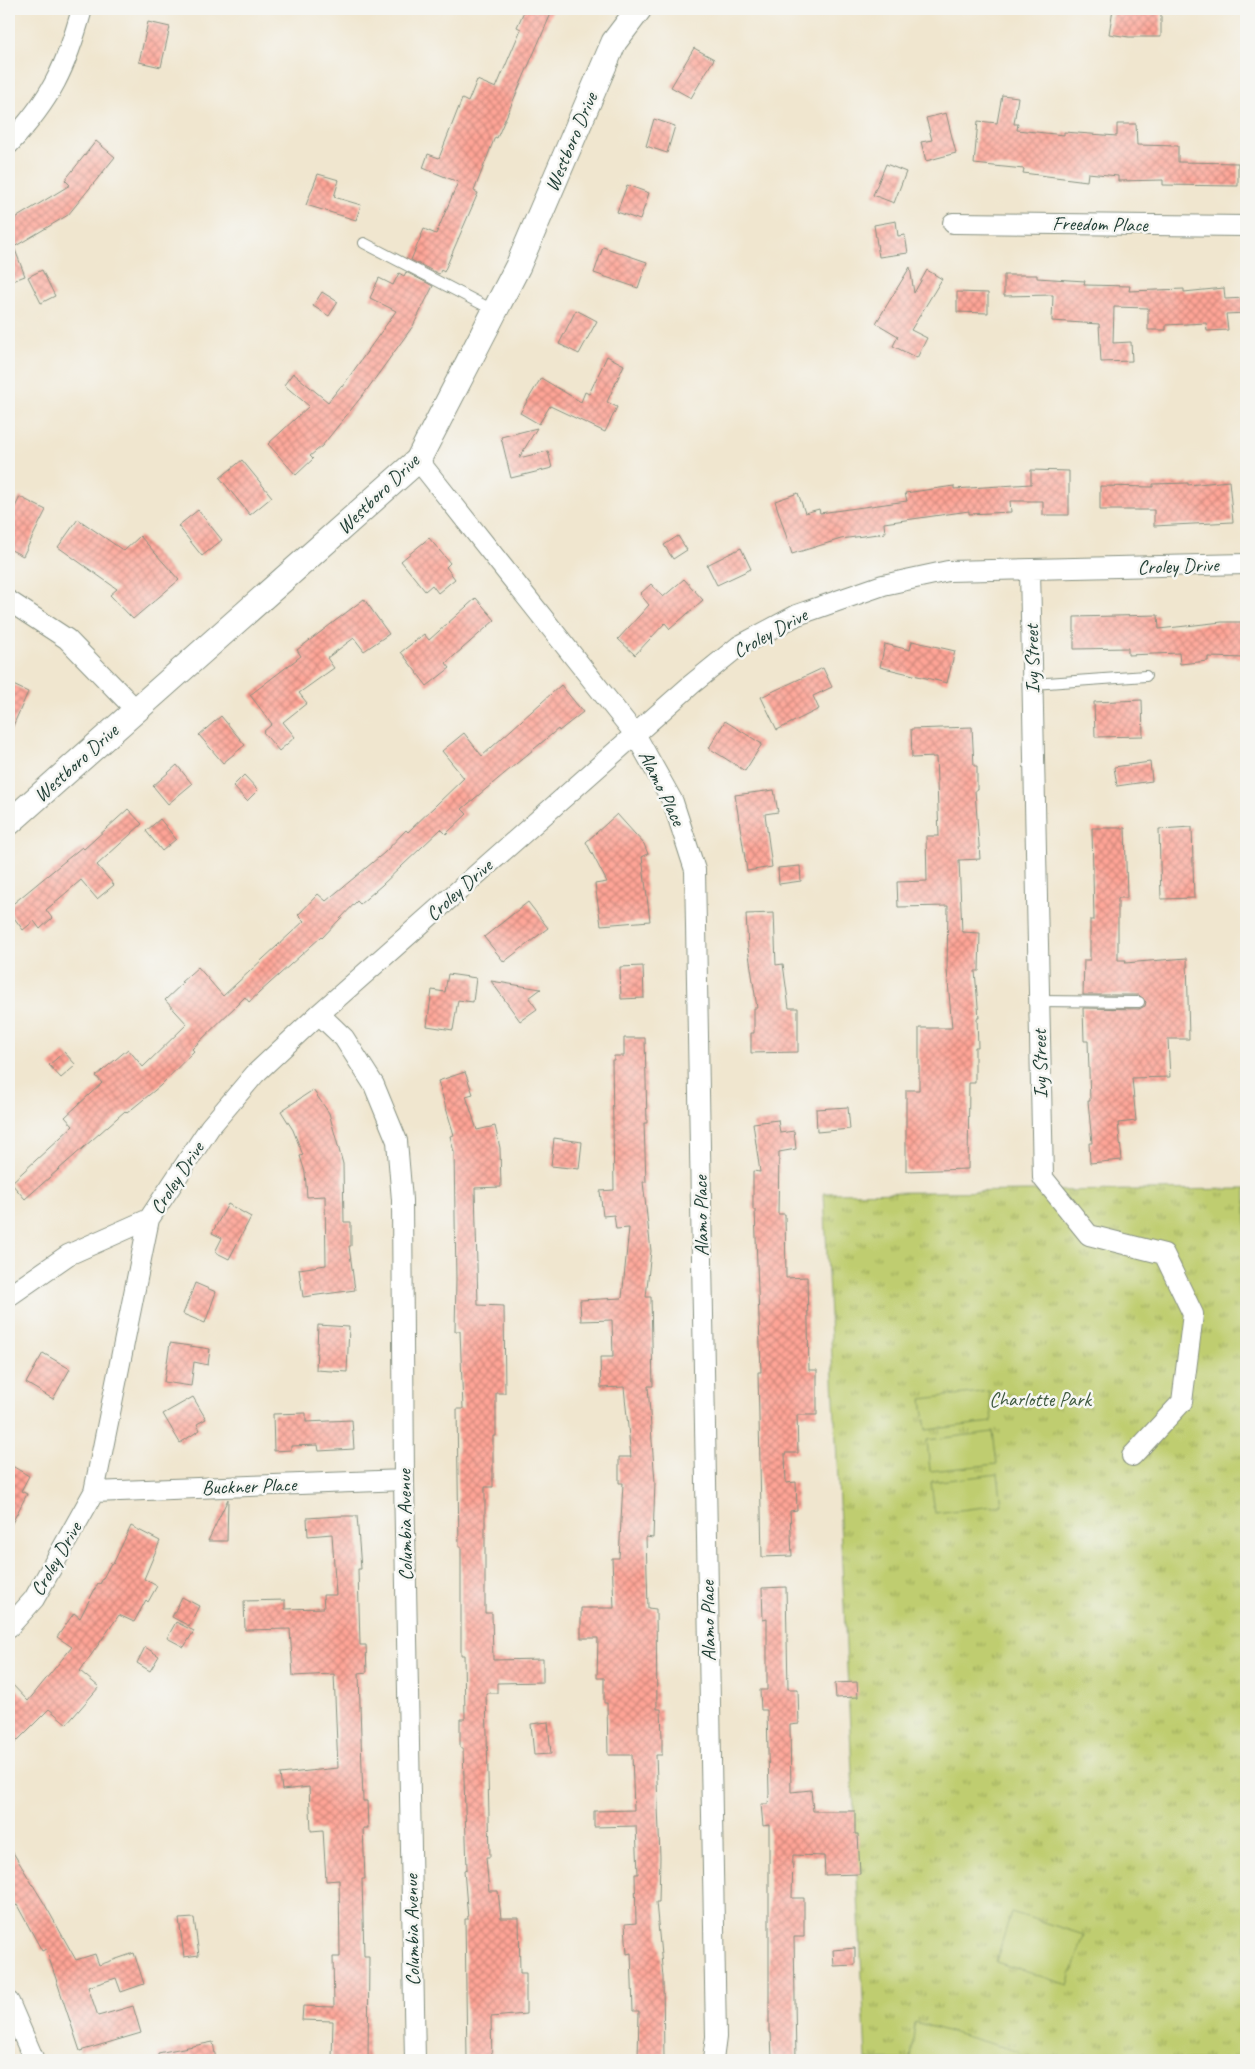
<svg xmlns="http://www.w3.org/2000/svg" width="1255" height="2069" font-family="Caveat,sans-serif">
<defs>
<pattern id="park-tufts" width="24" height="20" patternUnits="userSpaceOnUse" patternTransform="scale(1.25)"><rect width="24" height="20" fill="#bfcd6f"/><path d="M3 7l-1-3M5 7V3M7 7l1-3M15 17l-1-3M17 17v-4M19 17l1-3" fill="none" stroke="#9ba85c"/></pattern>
<pattern id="building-cross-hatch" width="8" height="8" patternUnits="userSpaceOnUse" patternTransform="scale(1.25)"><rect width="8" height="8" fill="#ffa496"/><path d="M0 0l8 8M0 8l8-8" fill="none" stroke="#ce877b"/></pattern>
</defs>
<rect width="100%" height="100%" fill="#f6f6f2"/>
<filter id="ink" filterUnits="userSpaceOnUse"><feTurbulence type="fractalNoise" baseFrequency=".02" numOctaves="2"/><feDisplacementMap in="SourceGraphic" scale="10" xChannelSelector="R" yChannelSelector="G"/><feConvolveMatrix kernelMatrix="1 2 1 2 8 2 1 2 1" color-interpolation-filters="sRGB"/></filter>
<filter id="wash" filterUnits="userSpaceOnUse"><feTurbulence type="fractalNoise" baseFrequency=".0096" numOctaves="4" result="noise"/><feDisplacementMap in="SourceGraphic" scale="20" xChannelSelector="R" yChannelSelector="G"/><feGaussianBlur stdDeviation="1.12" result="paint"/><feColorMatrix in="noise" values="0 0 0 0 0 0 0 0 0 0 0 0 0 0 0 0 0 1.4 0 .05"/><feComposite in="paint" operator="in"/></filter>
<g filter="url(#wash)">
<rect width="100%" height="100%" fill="#f0e6cf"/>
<path fill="url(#park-tufts)" stroke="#6f8552" d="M 1246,1189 L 1246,2060 L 866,2060 L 824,1193 Z"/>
<path fill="#bfcd6f" stroke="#6f8552" d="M 989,1391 L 992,1422 L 926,1430 L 922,1399 Z
M 993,1432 L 997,1464 L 930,1471 L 927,1440 Z
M 998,1474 L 1002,1505 L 935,1513 L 931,1482 Z
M 1011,1912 L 1084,1935 L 1068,1985 L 996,1962 Z
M 915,2022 L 1020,2052 L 1017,2060 L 911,2060 Z"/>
<g id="blocks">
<path fill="url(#building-cross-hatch)" d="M 525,9 L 553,9 L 497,138 L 495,137 L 474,191 L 478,193 L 444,272 L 441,270 L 439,274 L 411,260 L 424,229 L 436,234 L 458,182 L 423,168 L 428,154 L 439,158 L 462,99 L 468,102 L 477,80 L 496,88 L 521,29 L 517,27 Z
M 1113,9 L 1161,12 L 1161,37 L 1129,37 L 1109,34 Z
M 148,22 L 170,27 L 161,67 L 139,62 Z
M 694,48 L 714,59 L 691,98 L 671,87 Z
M 1002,95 L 1018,97 L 1014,124 L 1018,124 L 1017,130 L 1064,135 L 1064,132 L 1117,136 L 1117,124 L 1136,124 L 1137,145 L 1178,146 L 1178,162 L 1238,163 L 1238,186 L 1163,185 L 1163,180 L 1118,181 L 1118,176 L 1088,173 L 1087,181 L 1023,173 L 1024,169 L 974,164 L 978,121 L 997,123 Z
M 946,113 L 956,153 L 926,161 L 921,142 L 932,140 L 926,118 Z
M 654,119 L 675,126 L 667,153 L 646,146 Z
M 96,141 L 115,157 L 68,215 L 14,247 L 25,276 L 9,282 L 9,222 L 70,185 L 65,180 Z
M 886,164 L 906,172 L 894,203 L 873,195 Z
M 318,174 L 339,180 L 334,197 L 361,205 L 356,220 L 306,205 Z
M 627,185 L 649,193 L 640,220 L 617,212 Z
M 896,221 L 898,236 L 905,235 L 908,253 L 879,257 L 874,225 Z
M 603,247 L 647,262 L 638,288 L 594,273 Z
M 910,267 L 914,293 L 927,270 L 942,279 L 911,330 L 927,338 L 917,358 L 893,346 L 898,336 L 876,323 Z
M 42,270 L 55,296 L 41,303 L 28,277 Z
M 406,272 L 433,286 L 413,326 L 366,391 L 322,446 L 310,456 L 313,459 L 296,475 L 268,444 L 309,406 L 284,385 L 293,373 L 328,402 L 341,386 L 342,387 L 396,311 L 370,298 L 379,278 L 393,285 L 399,273 L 404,276 Z
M 1004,275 L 1037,275 L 1037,278 L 1085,281 L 1084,285 L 1130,286 L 1129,291 L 1184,289 L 1184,292 L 1224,288 L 1225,299 L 1246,298 L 1246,313 L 1226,314 L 1228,330 L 1207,331 L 1206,323 L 1166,325 L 1166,330 L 1148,330 L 1148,308 L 1114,307 L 1113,343 L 1131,342 L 1132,361 L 1101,362 L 1099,324 L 1052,321 L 1053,295 L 1004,296 Z
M 322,292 L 338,302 L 329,316 L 313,306 Z
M 957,292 L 988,293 L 988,313 L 957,312 Z
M 576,310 L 597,321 L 579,354 L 559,344 Z
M 607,356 L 624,365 L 607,402 L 617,407 L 605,432 L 550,406 L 539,424 L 520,413 L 541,378 L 581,402 L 585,392 L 589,394 Z
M 537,428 L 519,458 L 548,451 L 552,468 L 511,478 L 501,437 Z
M 242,460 L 272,497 L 250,515 L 220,478 Z
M 1031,470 L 1069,471 L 1069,515 L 1043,515 L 1043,501 L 1010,501 L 1011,512 L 969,514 L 969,511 L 884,523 L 885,533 L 841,539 L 792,554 L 775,501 L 798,493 L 805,513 L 819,509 L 820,513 L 907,501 L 905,493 L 954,486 L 954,489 L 1031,484 Z
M 1229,481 L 1233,522 L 1154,526 L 1154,510 L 1100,510 L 1100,486 L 1153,487 L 1153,484 L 1188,483 L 1188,485 Z
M 20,497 L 46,510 L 23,556 L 9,549 L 9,519 Z
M 198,510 L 222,540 L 202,556 L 178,526 Z
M 78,519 L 124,551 L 140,536 L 179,580 L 133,619 L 110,595 L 117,589 L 58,547 Z
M 678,536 L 687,550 L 673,559 L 664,545 Z
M 429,538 L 450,563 L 446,567 L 455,579 L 438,593 L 432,585 L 425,591 L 401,561 Z
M 741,548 L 751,569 L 717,585 L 707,565 Z
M 684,579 L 703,600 L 670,629 L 665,623 L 635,655 L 618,639 L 649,605 L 640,594 L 651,584 L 663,597 Z
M 476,598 L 495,620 L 446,663 L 450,668 L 427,686 L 401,652 L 424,634 L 429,640 Z
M 364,599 L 389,634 L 364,651 L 354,638 L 327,658 L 334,668 L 299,693 L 307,703 L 283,722 L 295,737 L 279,751 L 263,732 L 272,724 L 250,695 L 301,656 L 297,650 Z
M 1158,615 L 1159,629 L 1222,622 L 1246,622 L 1246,658 L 1208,657 L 1208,661 L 1180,664 L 1179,653 L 1128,655 L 1128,648 L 1074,649 L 1074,617 Z
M 912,641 L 955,651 L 947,683 L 880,667 L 885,644 L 910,650 Z
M 823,668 L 832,687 L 813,696 L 819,709 L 777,730 L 761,697 Z
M 9,683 L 28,692 L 9,735 Z
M 561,685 L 583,712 L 559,731 L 558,729 L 462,809 L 467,814 L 446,834 L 441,829 L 382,885 L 360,904 L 357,901 L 322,938 L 321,937 L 249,1002 L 245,997 L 192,1049 L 194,1051 L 160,1086 L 127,1113 L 125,1111 L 25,1199 L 11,1183 L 73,1126 L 65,1117 L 102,1083 L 96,1076 L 128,1049 L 143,1067 L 187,1024 L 165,1000 L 183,983 L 181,982 L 198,967 L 223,996 L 304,921 L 298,915 L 318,894 L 326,901 L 384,853 L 406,830 L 408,832 L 464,778 L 442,751 L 464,733 L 482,756 Z
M 1142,700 L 1143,736 L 1095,737 L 1094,702 Z
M 221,716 L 245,745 L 223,763 L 199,735 Z
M 725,721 L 762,744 L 745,771 L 709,748 Z
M 972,727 L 974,766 L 977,766 L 977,790 L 975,790 L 980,859 L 959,860 L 962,932 L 980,933 L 979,971 L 975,971 L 979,1018 L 977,1018 L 978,1047 L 975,1047 L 975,1083 L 969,1083 L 968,1169 L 906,1171 L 906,1090 L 919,1090 L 919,1028 L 952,1028 L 947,970 L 948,906 L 898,907 L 897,882 L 927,881 L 926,836 L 939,836 L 936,757 L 912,758 L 911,729 Z
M 1150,762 L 1152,781 L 1117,786 L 1114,767 Z
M 177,765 L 192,784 L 168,804 L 153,786 Z
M 244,775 L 258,790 L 247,801 L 233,786 Z
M 774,790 L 778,812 L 765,814 L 772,867 L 747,871 L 735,795 Z
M 128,809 L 142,824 L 97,865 L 114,885 L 97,899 L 81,880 L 46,910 L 52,918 L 40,929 L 34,921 L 23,930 L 9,911 L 9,907 L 82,847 L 84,849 Z
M 617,814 L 644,844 L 648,854 L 642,857 L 650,921 L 601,925 L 595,884 L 607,882 L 586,842 Z
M 160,819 L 176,839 L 162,851 L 146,831 Z
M 1192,827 L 1194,898 L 1161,899 L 1159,829 Z
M 1092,828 L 1125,828 L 1127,898 L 1118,898 L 1118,960 L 1126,960 L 1125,963 L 1187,958 L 1189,1039 L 1168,1039 L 1170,1077 L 1132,1078 L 1136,1121 L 1118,1123 L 1122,1160 L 1090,1163 L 1089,1143 L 1092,1143 L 1088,1101 L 1090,1101 L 1088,1041 L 1084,1041 L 1083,1008 L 1139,1009 L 1145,1006 L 1146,1002 L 1139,995 L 1083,995 L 1084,960 L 1090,960 L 1090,920 L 1094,920 Z
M 800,866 L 801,881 L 779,884 L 778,868 Z
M 528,902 L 548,928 L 504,962 L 484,937 Z
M 774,913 L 776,965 L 783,964 L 789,1008 L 798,1008 L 798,1052 L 751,1053 L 751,1033 L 754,1033 L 754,1008 L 757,1008 L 748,948 L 746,914 Z
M 643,966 L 644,998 L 621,999 L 620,967 Z
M 448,974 L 476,978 L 473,1002 L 458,1000 L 453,1030 L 427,1026 L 432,990 L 445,992 Z
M 491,981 L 541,989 L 529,998 L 537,1009 L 520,1021 Z
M 624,1038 L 645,1038 L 647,1123 L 644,1123 L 646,1182 L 643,1182 L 651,1251 L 646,1297 L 651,1297 L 653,1386 L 648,1386 L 655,1482 L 653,1538 L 646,1537 L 648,1608 L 656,1609 L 657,1709 L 661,1709 L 662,1738 L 662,1755 L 656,1755 L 660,1857 L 659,1902 L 656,1902 L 663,1977 L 664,2060 L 638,2060 L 639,2011 L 633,2011 L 631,1953 L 627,1954 L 625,1924 L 636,1923 L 635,1874 L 638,1874 L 636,1826 L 594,1827 L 594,1811 L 634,1810 L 632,1755 L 608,1755 L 607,1703 L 604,1703 L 604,1678 L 597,1678 L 598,1638 L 581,1638 L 581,1608 L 614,1608 L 612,1558 L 619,1558 L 623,1483 L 619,1483 L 619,1457 L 631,1457 L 624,1387 L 601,1388 L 600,1357 L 613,1357 L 612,1320 L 581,1321 L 580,1300 L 622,1298 L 629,1228 L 616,1229 L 614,1215 L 603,1216 L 600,1191 L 614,1190 L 612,1060 L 614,1060 L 614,1056 L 624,1056 Z
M 64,1052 L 76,1065 L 61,1078 L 49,1065 Z
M 465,1072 L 473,1094 L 466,1096 L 477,1130 L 495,1126 L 500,1148 L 501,1187 L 475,1188 L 478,1305 L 504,1306 L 505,1393 L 496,1393 L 496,1436 L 493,1436 L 493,1487 L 485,1487 L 485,1613 L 492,1613 L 493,1660 L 543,1659 L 543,1682 L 497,1683 L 497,1693 L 486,1693 L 490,1857 L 486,1857 L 489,1891 L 498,1891 L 501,1918 L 519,1918 L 520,1973 L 526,1973 L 526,2014 L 491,2017 L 492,2060 L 467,2060 L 465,1919 L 468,1919 L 464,1870 L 467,1869 L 463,1748 L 460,1748 L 460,1719 L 465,1719 L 464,1655 L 461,1655 L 461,1547 L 459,1547 L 457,1409 L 463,1409 L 460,1331 L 455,1331 L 456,1280 L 454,1152 L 450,1136 L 454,1135 L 438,1081 Z
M 313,1090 L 329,1113 L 343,1164 L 344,1222 L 351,1222 L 351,1246 L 349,1246 L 355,1290 L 303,1297 L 299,1269 L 326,1265 L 325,1196 L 307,1197 L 305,1172 L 300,1156 L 303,1155 L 293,1130 L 281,1111 Z
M 848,1107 L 850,1129 L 817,1132 L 816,1109 Z
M 778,1120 L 780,1133 L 794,1131 L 796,1149 L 779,1152 L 778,1214 L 785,1214 L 786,1278 L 807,1277 L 809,1370 L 817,1370 L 817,1415 L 797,1415 L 798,1453 L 785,1453 L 786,1483 L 796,1482 L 797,1510 L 790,1511 L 792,1556 L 762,1557 L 758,1372 L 761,1372 L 755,1210 L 753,1210 L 753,1171 L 760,1172 L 753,1123 Z
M 554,1138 L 582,1142 L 579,1169 L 551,1166 Z
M 228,1204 L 251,1217 L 229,1259 L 215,1252 L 222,1238 L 212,1233 Z
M 195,1283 L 216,1292 L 205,1323 L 183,1314 Z
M 318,1325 L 349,1327 L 347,1372 L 316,1370 Z
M 170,1343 L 210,1349 L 208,1365 L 194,1362 L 191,1386 L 164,1382 Z
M 43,1353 L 70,1369 L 53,1399 L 26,1383 Z
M 193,1397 L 206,1419 L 197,1424 L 200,1430 L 180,1443 L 163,1414 Z
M 306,1413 L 306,1422 L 352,1420 L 354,1449 L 319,1451 L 318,1445 L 291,1446 L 291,1450 L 274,1451 L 273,1414 Z
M 9,1464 L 29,1476 L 21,1491 L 27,1494 L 9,1529 Z
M 228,1499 L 227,1541 L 208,1541 Z
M 339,1516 L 357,1516 L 361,1569 L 358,1569 L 360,1645 L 366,1645 L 367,1672 L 359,1673 L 363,1801 L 367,1801 L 368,1828 L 363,1828 L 365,1879 L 362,1879 L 364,1956 L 369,1956 L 368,2060 L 332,2060 L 333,2021 L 302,2020 L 303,2006 L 334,2007 L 333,1957 L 340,1957 L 339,1880 L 326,1881 L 323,1830 L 311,1831 L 309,1787 L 282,1790 L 280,1774 L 338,1768 L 334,1674 L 293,1676 L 290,1629 L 245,1630 L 244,1601 L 285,1600 L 285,1609 L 324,1608 L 323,1595 L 336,1595 L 332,1534 L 308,1536 L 307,1518 Z
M 131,1526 L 160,1541 L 144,1579 L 157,1586 L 148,1602 L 146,1600 L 134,1622 L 119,1615 L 80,1671 L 99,1687 L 67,1724 L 49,1709 L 9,1749 L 9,1681 L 28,1701 L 72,1647 L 57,1637 L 74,1613 L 80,1618 L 98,1583 L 100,1584 L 111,1563 L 113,1564 Z
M 786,1587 L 788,1689 L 798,1689 L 799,1724 L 790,1725 L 791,1792 L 811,1790 L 813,1811 L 855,1811 L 855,1834 L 858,1834 L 860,1874 L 825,1875 L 824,1856 L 793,1855 L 792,1898 L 804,1898 L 804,1937 L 794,1937 L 796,2060 L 772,2060 L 771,2033 L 769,2033 L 769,1825 L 763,1826 L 761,1804 L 768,1804 L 769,1794 L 767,1710 L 761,1710 L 760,1690 L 767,1690 L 767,1619 L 763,1620 L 762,1588 Z
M 182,1597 L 199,1606 L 189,1626 L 172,1617 Z
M 176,1622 L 194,1631 L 184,1647 L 167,1638 Z
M 145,1647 L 159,1656 L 150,1671 L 137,1663 Z
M 857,1682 L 858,1697 L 836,1698 L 835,1683 Z
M 548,1722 L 551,1754 L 534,1755 L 531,1724 Z
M 9,1846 L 44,1903 L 76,1960 L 95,1954 L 99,1965 L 134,1953 L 144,1984 L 121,1992 L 116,1978 L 88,1987 L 98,2016 L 133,2006 L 141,2033 L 80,2051 L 46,1949 L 42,1951 L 17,1905 L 15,1906 L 9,1896 Z
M 194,1918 L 199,1955 L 184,1957 L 179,1919 Z
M 855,1948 L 855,1965 L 834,1966 L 833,1950 Z
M 213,2042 L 216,2060 L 158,2060 L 158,2053 Z"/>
</g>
</g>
<g filter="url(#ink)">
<use href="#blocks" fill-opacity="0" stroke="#889282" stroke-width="1"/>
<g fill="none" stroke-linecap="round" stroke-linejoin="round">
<g stroke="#889282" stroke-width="12">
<path id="service" d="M 364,243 L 495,311
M 1033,684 L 1146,676
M 1038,1001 L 1139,1002"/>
</g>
<g stroke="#889282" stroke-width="22">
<path id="minor" d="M 9,144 C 51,99 66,68 82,9
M 953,223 L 1246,226
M 418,460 L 635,734 L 673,802 L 695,870 L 716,2037 L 713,2060
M 1030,570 L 1043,1178 L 1089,1235 L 1164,1254 L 1193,1314 L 1182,1402 L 1132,1456
M 9,601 L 67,639 L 136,710
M 319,1014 L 344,1038 L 374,1085 L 397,1141 L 402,1200 L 404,1480 L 415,2060
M 9,1296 L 68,1255 L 149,1219
M 94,1492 L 404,1480
M 9,1627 L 34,1599 L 94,1492 L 149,1219 L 210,1127 L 255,1074 L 319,1014 L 692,684 L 739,646 L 797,615 L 883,585 L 948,571 L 1246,564
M 9,2002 L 34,2060"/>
</g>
<g stroke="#889282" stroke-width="27">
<path id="tertiary" d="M 9,823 L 418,460 L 518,266 L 614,42 L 639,9"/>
</g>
<use href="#service" stroke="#fff" stroke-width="10"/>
<use href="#minor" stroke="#fff" stroke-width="20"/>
<use href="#tertiary" stroke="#fff" stroke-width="25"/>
</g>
</g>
<g text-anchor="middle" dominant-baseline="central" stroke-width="5" stroke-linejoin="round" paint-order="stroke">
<g font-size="20" fill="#1f3d34" stroke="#f6f6f2">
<text transform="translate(571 142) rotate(-67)">Westboro Drive</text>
<text transform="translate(1100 224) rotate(1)">Freedom Place</text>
<text transform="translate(378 494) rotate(-44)">Westboro Drive</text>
<text transform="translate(1178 566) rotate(-2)">Croley Drive</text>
<text transform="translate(770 633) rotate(-29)">Croley Drive</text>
<text transform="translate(1032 659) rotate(-91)">Ivy Street</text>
<text transform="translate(76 763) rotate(-42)">Westboro Drive</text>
<text transform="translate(662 788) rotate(64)">Alamo Place</text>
<text transform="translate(459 890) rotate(-42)">Croley Drive</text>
<text transform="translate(1040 1064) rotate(-91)">Ivy Street</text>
<text transform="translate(177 1178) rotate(-57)">Croley Drive</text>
<text transform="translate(701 1216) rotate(-91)">Alamo Place</text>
<text transform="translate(249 1486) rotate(-2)">Buckner Place</text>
<text transform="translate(405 1525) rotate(-91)">Columbia Avenue</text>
<text transform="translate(56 1559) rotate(-60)">Croley Drive</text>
<text transform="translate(708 1621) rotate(-91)">Alamo Place</text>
<text transform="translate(412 1930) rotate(-91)">Columbia Avenue</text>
</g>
<g font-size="20" fill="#3f5a40" stroke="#f6f6f2">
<text x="1040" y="1399">Charlotte Park</text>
</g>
</g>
<rect width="1255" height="2069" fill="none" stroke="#f6f6f2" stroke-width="30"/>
</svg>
